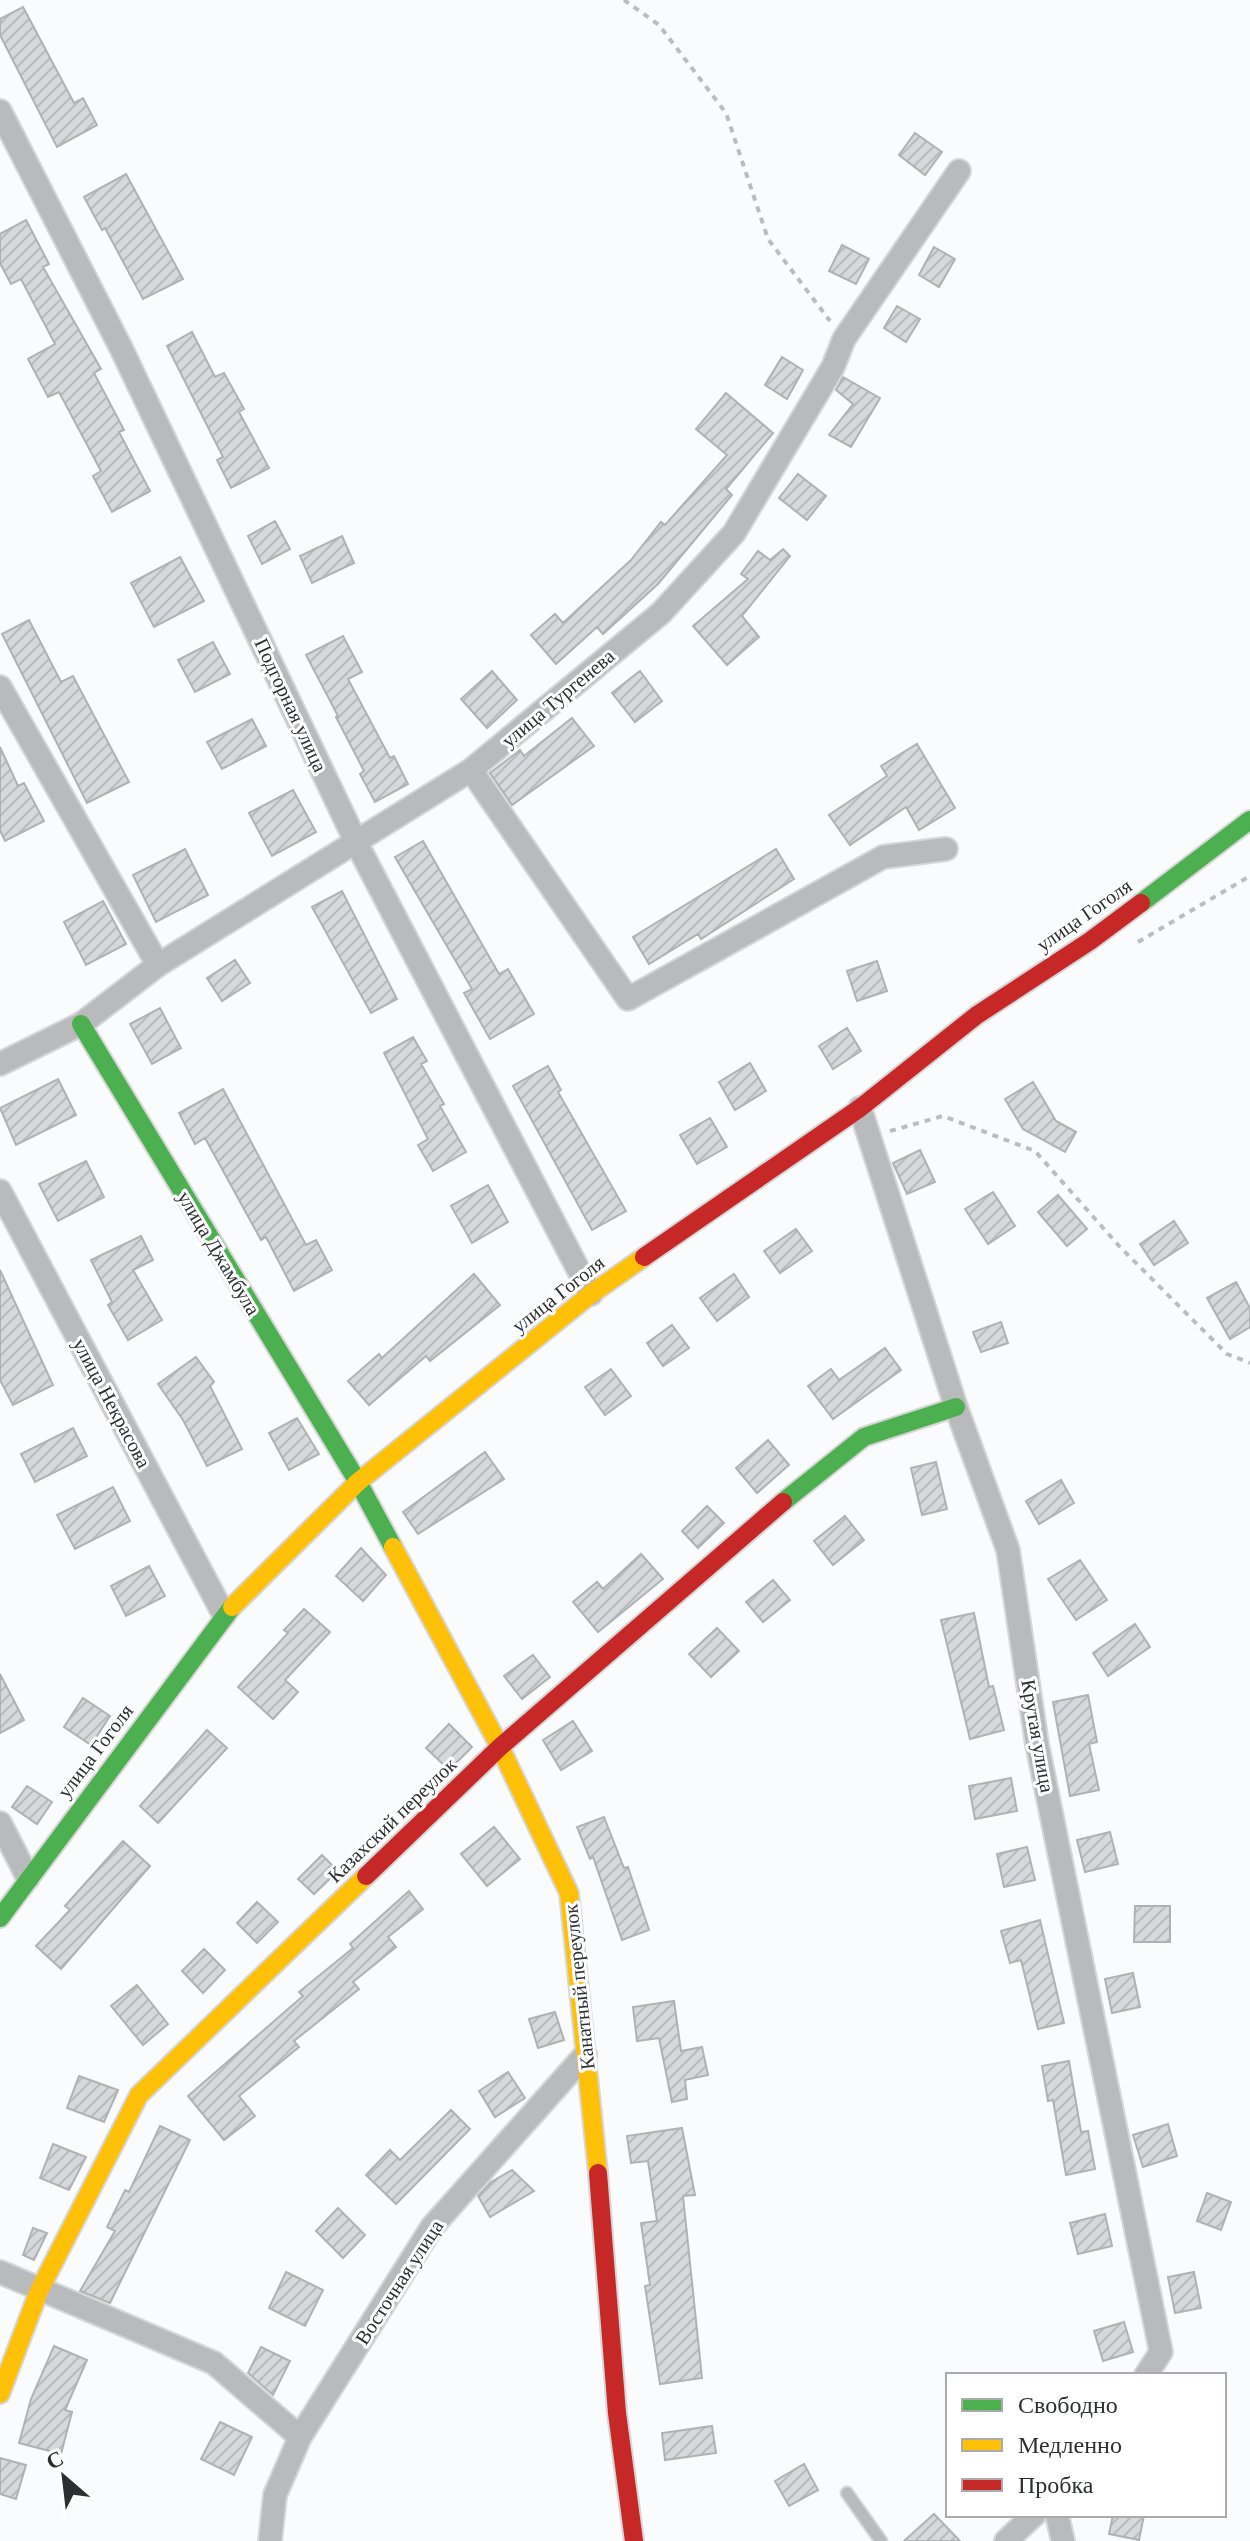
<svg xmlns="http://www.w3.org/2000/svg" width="1250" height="2541" font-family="Georgia,serif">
<defs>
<pattern id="building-hatch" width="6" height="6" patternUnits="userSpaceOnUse" patternTransform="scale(2)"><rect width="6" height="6" fill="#d7d8db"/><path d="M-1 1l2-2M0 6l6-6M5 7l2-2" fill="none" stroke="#b9babc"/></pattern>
</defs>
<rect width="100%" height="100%" fill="#fafbfd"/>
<path fill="url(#building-hatch)" stroke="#b0b1b3" stroke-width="2" d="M 23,7 L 74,103 L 83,98 L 97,125 L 57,147 L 0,35 L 0,19 Z
M 915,133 L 942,152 L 925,175 L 899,155 Z
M 126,174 L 183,279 L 143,299 L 105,228 L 102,230 L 84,197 Z
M 26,220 L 49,264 L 43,267 L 101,369 L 94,373 L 124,430 L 119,432 L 150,491 L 112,512 L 93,476 L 101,471 L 59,392 L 48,397 L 28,359 L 55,344 L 21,279 L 11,284 L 0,263 L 0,234 Z
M 842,245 L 869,259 L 856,284 L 829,271 Z
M 934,247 L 955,259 L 939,287 L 919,275 Z
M 897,306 L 920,319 L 906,342 L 884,328 Z
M 192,332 L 215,377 L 224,373 L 244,409 L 239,412 L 269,468 L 231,488 L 217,460 L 223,457 L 167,346 Z
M 782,357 L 803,370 L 787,399 L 765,385 Z
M 843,377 L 880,398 L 851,447 L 829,435 L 853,404 L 836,390 Z
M 726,393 L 773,433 L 726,489 L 732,495 L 658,584 L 603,634 L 597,627 L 556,664 L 531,635 L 555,614 L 563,623 L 631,560 L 661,522 L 665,525 L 727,455 L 696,429 Z
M 798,474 L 826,496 L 807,520 L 779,498 Z
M 275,521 L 290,549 L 262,564 L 248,536 Z
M 342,536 L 354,563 L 312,583 L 300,556 Z
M 783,549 L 790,556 L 742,616 L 759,637 L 727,665 L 693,626 L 748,579 L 741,574 L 758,551 L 770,560 Z
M 180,557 L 204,601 L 154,627 L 131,583 Z
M 29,620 L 61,682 L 73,676 L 129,782 L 87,803 L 2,634 Z
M 343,636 L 362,672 L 348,679 L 390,758 L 394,756 L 408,784 L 375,802 L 360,774 L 364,771 L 336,717 L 338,716 L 306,655 Z
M 213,642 L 230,674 L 195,692 L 178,660 Z
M 492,671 L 517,700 L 487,728 L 461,699 Z
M 640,671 L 662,701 L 635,722 L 612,693 Z
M 572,718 L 594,746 L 512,805 L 490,773 L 520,750 L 524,756 Z
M 252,719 L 266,746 L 222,769 L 207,742 Z
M 917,744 L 955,808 L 919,830 L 906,807 L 850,845 L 829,815 L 887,776 L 881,766 Z
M 0,747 L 18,786 L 24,783 L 44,821 L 5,841 L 0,830 Z
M 293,790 L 316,832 L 272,856 L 249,813 Z
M 423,841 L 499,974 L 508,969 L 534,1014 L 490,1039 L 464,993 L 472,989 L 395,857 Z
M 185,849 L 208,895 L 156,922 L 133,875 Z
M 776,849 L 794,879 L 701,939 L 698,934 L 649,964 L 633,937 Z
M 342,891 L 397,999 L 371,1013 L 312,907 Z
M 103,901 L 126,944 L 86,965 L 64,922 Z
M 235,960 L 250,983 L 222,1001 L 207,978 Z
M 877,961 L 887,991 L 857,1001 L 847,971 Z
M 160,1008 L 181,1048 L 152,1064 L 130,1024 Z
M 847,1028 L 861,1051 L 833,1069 L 819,1046 Z
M 413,1037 L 427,1061 L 421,1064 L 444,1104 L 440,1106 L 466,1152 L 433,1171 L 418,1145 L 428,1139 L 384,1053 Z
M 750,1063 L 766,1091 L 735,1110 L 719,1082 Z
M 548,1066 L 561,1090 L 558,1092 L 626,1211 L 592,1230 L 513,1086 Z
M 58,1079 L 76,1115 L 16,1145 L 0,1108 Z
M 1033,1082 L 1056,1121 L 1076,1132 L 1065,1152 L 1023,1129 L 1005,1099 Z
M 223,1089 L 306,1245 L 316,1240 L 332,1270 L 294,1291 L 266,1237 L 261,1240 L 205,1138 L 195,1144 L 179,1113 Z
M 710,1118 L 727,1147 L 697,1164 L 680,1135 Z
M 920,1150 L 935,1182 L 907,1194 L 893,1163 Z
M 86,1161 L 104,1197 L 58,1221 L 39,1184 Z
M 488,1185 L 508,1222 L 472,1243 L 451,1206 Z
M 993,1192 L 1015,1226 L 988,1244 L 965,1209 Z
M 1058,1195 L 1087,1229 L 1067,1246 L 1038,1212 Z
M 1174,1221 L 1188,1243 L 1154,1265 L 1140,1244 Z
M 796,1229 L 812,1251 L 780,1273 L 764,1251 Z
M 141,1236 L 153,1260 L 133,1270 L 162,1320 L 128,1340 L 108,1305 L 112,1302 L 91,1260 Z
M 0,1270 L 53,1385 L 13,1405 L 0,1380 Z
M 474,1274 L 500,1305 L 430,1361 L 426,1356 L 369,1405 L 348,1381 L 379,1354 L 382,1358 Z
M 734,1274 L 749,1297 L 717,1321 L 700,1298 Z
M 1236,1282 L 1250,1308 L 1250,1327 L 1230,1339 L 1207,1298 Z
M 1001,1322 L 1008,1343 L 981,1352 L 973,1332 Z
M 672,1325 L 689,1348 L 663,1366 L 647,1343 Z
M 885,1348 L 901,1370 L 833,1419 L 808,1386 L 831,1369 L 839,1380 Z
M 196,1357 L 214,1382 L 210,1386 L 242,1449 L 207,1466 L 183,1420 L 158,1384 Z
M 611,1369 L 631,1396 L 605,1415 L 585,1387 Z
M 297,1418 L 319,1454 L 289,1470 L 269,1433 Z
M 73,1428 L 87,1456 L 35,1482 L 21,1454 Z
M 768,1440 L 789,1465 L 757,1493 L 736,1468 Z
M 485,1452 L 504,1479 L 418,1534 L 403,1512 Z
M 936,1462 L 947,1509 L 922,1515 L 911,1468 Z
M 1061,1480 L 1074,1503 L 1039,1524 L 1026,1501 Z
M 113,1487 L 130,1521 L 75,1549 L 57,1515 Z
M 707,1506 L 724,1523 L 698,1548 L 682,1531 Z
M 845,1516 L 864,1540 L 833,1565 L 814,1541 Z
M 361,1548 L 386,1575 L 363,1601 L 336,1576 Z
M 641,1554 L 663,1579 L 598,1632 L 573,1602 L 597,1582 L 603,1589 Z
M 1080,1560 L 1107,1600 L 1076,1620 L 1048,1579 Z
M 149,1566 L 165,1596 L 126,1616 L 111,1586 Z
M 773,1580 L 790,1600 L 763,1622 L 746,1602 Z
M 304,1609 L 330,1632 L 285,1680 L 298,1692 L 273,1719 L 238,1687 L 288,1633 L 284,1630 Z
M 974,1613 L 989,1687 L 993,1686 L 1004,1730 L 970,1739 L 941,1620 Z
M 1135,1624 L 1150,1647 L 1108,1676 L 1093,1653 Z
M 717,1628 L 739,1651 L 711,1677 L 689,1654 Z
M 533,1655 L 550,1677 L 522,1699 L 504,1676 Z
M 0,1674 L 24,1720 L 0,1733 Z
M 1088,1695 L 1097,1742 L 1089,1744 L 1099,1790 L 1070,1796 L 1053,1702 Z
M 83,1698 L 110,1716 L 91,1745 L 64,1727 Z
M 573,1721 L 592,1751 L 561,1770 L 543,1740 Z
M 449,1724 L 472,1747 L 449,1770 L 426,1748 Z
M 207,1730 L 227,1748 L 158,1823 L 140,1806 Z
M 1011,1778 L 1017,1811 L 975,1819 L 969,1786 Z
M 27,1786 L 52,1802 L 37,1824 L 12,1807 Z
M 604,1817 L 624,1868 L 628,1867 L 649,1930 L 622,1940 L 593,1857 L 590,1859 L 577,1827 Z
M 494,1827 L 520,1859 L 487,1886 L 461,1854 Z
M 1110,1832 L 1118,1864 L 1085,1872 L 1077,1840 Z
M 123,1841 L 150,1866 L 61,1969 L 36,1946 L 70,1910 L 65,1906 Z
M 1027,1847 L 1035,1880 L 1004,1887 L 997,1854 Z
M 322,1855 L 338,1871 L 314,1894 L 298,1879 Z
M 409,1891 L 423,1909 L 388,1937 L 396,1947 L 353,1982 L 359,1989 L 294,2041 L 299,2047 L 239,2096 L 255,2116 L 224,2140 L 188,2096 L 303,1996 L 299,1992 L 353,1948 L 350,1944 Z
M 257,1902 L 278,1922 L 257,1943 L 237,1923 Z
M 1135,1906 L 1170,1906 L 1170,1942 L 1134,1942 Z
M 1040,1920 L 1064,2023 L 1038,2029 L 1021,1960 L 1010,1963 L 1001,1931 Z
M 204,1949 L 225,1970 L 203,1993 L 182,1971 Z
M 1133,1973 L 1140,2007 L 1112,2013 L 1105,1979 Z
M 137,1985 L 168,2024 L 143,2045 L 111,2006 Z
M 674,2001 L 681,2051 L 702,2047 L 708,2075 L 685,2080 L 687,2099 L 672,2102 L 659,2038 L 637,2041 L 633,2007 Z
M 555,2012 L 564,2040 L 538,2048 L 529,2019 Z
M 1069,2061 L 1081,2132 L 1088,2131 L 1095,2169 L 1066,2175 L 1053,2100 L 1048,2101 L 1042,2066 Z
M 508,2072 L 525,2098 L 495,2117 L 479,2091 Z
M 79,2076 L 118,2090 L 104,2122 L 67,2108 Z
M 451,2110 L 470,2129 L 396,2204 L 366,2175 L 390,2150 L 400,2160 Z
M 1168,2124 L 1177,2156 L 1143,2167 L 1133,2135 Z
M 160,2126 L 190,2140 L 110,2303 L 80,2291 L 115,2231 L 107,2227 L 125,2190 L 129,2192 Z
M 682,2128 L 695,2195 L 683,2196 L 702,2378 L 660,2384 L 645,2286 L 650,2285 L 641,2223 L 657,2221 L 648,2161 L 631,2163 L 627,2136 Z
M 53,2144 L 86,2157 L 69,2190 L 40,2178 Z
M 512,2170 L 534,2191 L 490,2217 L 478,2196 L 491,2182 Z
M 1207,2193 L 1231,2202 L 1221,2230 L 1197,2221 Z
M 338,2208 L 365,2235 L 343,2258 L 316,2231 Z
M 1105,2214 L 1112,2246 L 1078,2254 L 1070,2223 Z
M 33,2228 L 47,2233 L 34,2260 L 23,2255 Z
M 286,2272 L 323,2290 L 305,2326 L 269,2308 Z
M 1194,2272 L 1201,2308 L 1175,2313 L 1168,2277 Z
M 1124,2322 L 1133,2352 L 1103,2361 L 1094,2331 Z
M 54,2346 L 87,2360 L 65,2410 L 72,2412 L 61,2454 L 19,2443 L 31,2399 Z
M 261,2347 L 290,2361 L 273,2395 L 248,2373 Z
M 220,2422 L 252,2437 L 234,2475 L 201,2459 Z
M 712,2426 L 716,2453 L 665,2460 L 662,2433 Z
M 0,2458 L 26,2465 L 16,2499 L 0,2494 Z
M 804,2464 L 818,2490 L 789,2506 L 775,2481 Z
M 934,2514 L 960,2541 L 904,2541 Z
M 1113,2515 L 1144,2515 L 1139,2540 L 1109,2534 Z"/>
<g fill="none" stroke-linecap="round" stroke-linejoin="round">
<g stroke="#d6d6d7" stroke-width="15">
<path id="lane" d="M 847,2493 L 881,2541"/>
</g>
<g stroke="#d6d6d7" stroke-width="26">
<path id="street" d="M 0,111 L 121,348 L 357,844 L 591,1294
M 0,687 L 158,965
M 471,770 L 628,999 L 883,857 L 946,849
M 0,1064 L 81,1024 L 158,965 L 471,770 L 661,613 L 734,533 L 833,367 L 844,339 L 959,171
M 860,1108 L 956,1407 L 1008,1550 L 1037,1744 L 1161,2352 L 1146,2375
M 0,1191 L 224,1615
M 0,1823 L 28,1878
M 0,2272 L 214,2363 L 300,2437
M 1057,2515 L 1063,2541
M 270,2541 L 275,2495 L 300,2437 L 432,2227 L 585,2055
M 1006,2541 L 1034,2515"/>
</g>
<g stroke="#d6d6d7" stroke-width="22">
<path id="fast" d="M 1141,903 L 1250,820
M 81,1024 L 358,1482 L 393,1547
M 783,1502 L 864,1437 L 956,1407
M 0,1918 L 232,1607"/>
</g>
<g stroke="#d6d6d7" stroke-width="22">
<path id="slow" d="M 393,1547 L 500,1747 L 569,1893 L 598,2173
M 232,1607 L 358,1482 L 591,1294 L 644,1257
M 0,2394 L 39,2291 L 139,2095 L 366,1876"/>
</g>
<g stroke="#d6d6d7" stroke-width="22">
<path id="jam" d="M 644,1257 L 860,1108 L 977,1015 L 1090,941 L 1141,903
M 366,1876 L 500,1747 L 783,1502
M 598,2173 L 617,2413 L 634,2541"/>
</g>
<path stroke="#bcbcbd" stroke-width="4" stroke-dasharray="6 6" stroke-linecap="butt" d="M 624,0 L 659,25 L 726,113 L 768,239 L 830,321
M 1138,942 L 1250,876
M 890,1131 L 943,1116 L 1035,1151 L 1120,1247 L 1227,1354 L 1250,1363"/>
<use href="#lane" stroke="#b9babb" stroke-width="11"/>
<use href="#street" stroke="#b9babb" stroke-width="22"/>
<use href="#fast" stroke="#4caf50" stroke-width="18"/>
<use href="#slow" stroke="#ffc107" stroke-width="18"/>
<use href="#jam" stroke="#c62828" stroke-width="18"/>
</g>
<g text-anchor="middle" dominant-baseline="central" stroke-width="6" stroke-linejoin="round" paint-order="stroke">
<g font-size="20" fill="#2c2e31" stroke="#fff">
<text transform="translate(558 698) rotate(-40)">улица Тургенева</text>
<text transform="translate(291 705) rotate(65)">Подгорная улица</text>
<text transform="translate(1084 915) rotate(-35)">улица Гоголя</text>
<text transform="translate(219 1253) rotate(59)">улица Джамбула</text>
<text transform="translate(558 1294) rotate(-38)">улица Гоголя</text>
<text transform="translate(112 1403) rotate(62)">улица Некрасова</text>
<text transform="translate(1038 1736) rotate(80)">Крутая улица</text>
<text transform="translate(95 1751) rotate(-53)">улица Гоголя</text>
<text transform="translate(392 1820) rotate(-44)">Казахский переулок</text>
<text transform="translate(579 1987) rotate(-96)">Канатный переулок</text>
<text transform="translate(399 2282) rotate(-57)">Восточная улица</text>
</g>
</g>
<rect x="946" y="2373" width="280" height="144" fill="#ffffff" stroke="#ababad" stroke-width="2"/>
<rect x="962" y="2399" width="40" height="12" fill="#4caf50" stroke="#ababad" stroke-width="2"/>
<text x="1018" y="2413" font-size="24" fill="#2c2e31">Свободно</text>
<rect x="962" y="2439" width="40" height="12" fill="#ffc107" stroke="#ababad" stroke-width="2"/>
<text x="1018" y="2453" font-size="24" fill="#2c2e31">Медленно</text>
<rect x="962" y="2479" width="40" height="12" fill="#c62828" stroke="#ababad" stroke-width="2"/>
<text x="1018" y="2493" font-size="24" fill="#2c2e31">Пробка</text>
<g transform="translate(64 2477) rotate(332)" stroke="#ffffff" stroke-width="6" paint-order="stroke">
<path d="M0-6L14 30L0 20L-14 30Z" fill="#2c2e31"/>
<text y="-12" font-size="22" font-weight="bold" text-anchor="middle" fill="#2c2e31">С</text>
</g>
</svg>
